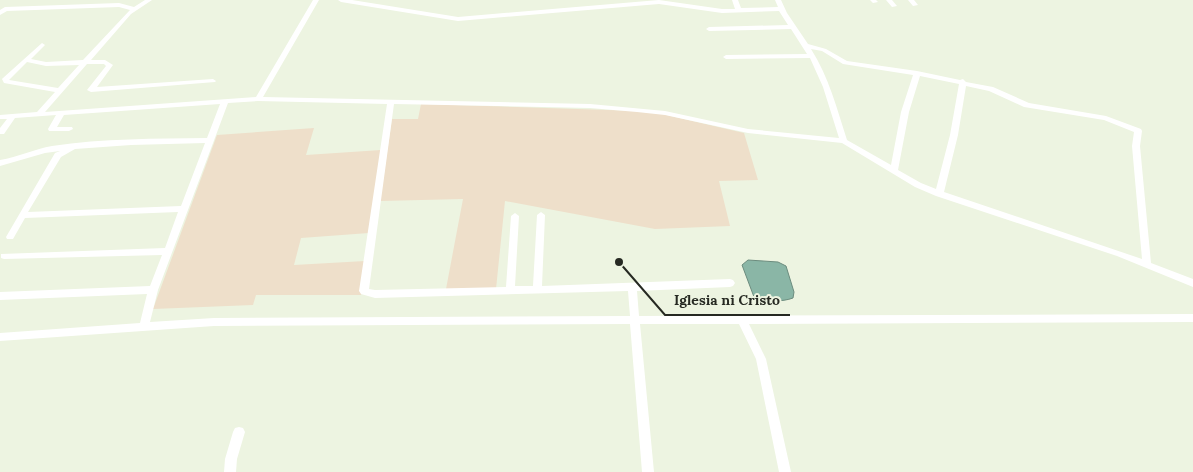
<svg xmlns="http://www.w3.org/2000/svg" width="1193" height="472" font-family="Lora,serif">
<rect width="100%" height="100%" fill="#edf4e1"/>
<path fill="#eedfca" d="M 421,104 L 639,111 L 658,113 L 744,133 L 758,180 L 719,181 L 730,226 L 655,229 L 505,201 L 496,289 L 446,289 L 463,199 L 380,201 L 392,119 L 418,119 Z
M 314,128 L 306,155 L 381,150 L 369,233 L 301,238 L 294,265 L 365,261 L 361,295 L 256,295 L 253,305 L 153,309 L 217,135 Z"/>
<path fill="#8ab6a6" stroke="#6c8c7e" d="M 748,260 L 778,262 L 786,266 L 794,292 L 793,298 C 783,302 764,302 754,297 L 742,265 Z"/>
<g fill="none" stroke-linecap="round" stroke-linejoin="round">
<path fill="#fff" fill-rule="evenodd" d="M 145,0 L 152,0 L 131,14 L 91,60 L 105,60 L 113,65 L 97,87 L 213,79 L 216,81 L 215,82 L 91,92 L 87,90 L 106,66 L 104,64 L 87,64 L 45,112 L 256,97 L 313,0 L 319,0 L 263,97 L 590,104 L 665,111 L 748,129 L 839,138 L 823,87 L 810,58 L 726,59 L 723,57 L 726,55 L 807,54 L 791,29 L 709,31 L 706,29 L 709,27 L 788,25 L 779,11 L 722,13 L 659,4 L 458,21 L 341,2 L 338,0 L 352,0 L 458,17 L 659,0 L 722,9 L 735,9 L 732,0 L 738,0 L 741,8 L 778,7 L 775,0 L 781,0 L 787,13 L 808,44 L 826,49 L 847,61 L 917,71 L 960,80 L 963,79 L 966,82 L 993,87 L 1029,103 L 1106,116 L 1141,129 L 1142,131 L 1140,146 L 1151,263 L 1193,279 L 1193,287 L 1117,256 L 936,196 L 915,187 L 842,143 L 748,133 L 665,115 L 637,112 L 590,108 L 394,104 L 369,289 L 375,290 L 506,287 L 511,216 L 515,213 L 519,216 L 515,286 L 533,286 L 537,215 L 541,212 L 545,215 L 542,286 L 730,279 L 733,280 L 735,283 L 733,286 L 730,287 L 637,291 L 639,316 L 1193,314 L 1193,322 L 749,324 L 766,359 L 791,472 L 779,472 L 756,359 L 739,324 L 640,324 L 654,472 L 642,472 L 630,324 L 214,326 L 0,341 L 0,333 L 140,323 L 147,294 L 0,300 L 0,292 L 150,286 L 162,255 L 4,259 L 1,258 L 1,254 L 165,248 L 178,212 L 25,218 L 13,239 L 7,239 L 6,237 L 55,153 L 60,151 L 45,153 L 0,166 L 0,160 C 18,157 35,149 52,146 C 103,138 156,139 207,138 L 220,104 L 64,115 L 57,127 L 72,127 L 73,129 L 69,131 L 49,131 L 48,129 L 56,115 L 15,118 L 4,134 L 0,134 L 0,128 L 7,119 L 0,119 L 0,115 L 37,112 L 55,92 L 4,83 L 2,79 L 3,78 L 42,43 L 45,45 L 31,59 L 46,62 L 83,60 L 130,10 L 119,7 L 7,11 L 0,15 L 0,10 L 5,7 L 119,3 L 134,7 ZM 811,49 L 822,51 L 843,64 L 913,75 L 901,112 L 891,165 L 847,140 C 837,109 829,77 811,49 ZM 27,62 L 46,66 L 79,65 L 58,88 L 9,80 ZM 920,76 L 959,84 L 950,135 L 936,189 L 921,183 L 898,170 L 909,112 ZM 966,86 L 989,91 L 1024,107 L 1104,120 L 1134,132 L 1132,146 L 1142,259 L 944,192 L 958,135 ZM 258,101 L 387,104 L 359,291 L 361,294 L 375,298 L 628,291 L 630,316 L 214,318 L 150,322 L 158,290 L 228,103 ZM 205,143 L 181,206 L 28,212 L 61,157 L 75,149 L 131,145 Z
M 870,0 L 876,0 L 878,2 L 873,3 Z
M 886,0 L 892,0 L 897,6 L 892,7 Z
M 908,0 L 914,0 L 918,5 L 913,6 Z
M 239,427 L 243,428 L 245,432 L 237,459 L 236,472 L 224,472 L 225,459 L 233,432 L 235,428 Z"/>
</g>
<path fill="none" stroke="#262922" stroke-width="2" d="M619 262L665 315H790"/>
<circle fill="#262922" stroke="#edf4e1" stroke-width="2" cx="619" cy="262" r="5"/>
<g font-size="14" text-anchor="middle" font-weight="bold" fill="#262922" stroke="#edf4e1" stroke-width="4" stroke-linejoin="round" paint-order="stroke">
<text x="727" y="305">Iglesia ni Cristo</text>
</g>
</svg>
